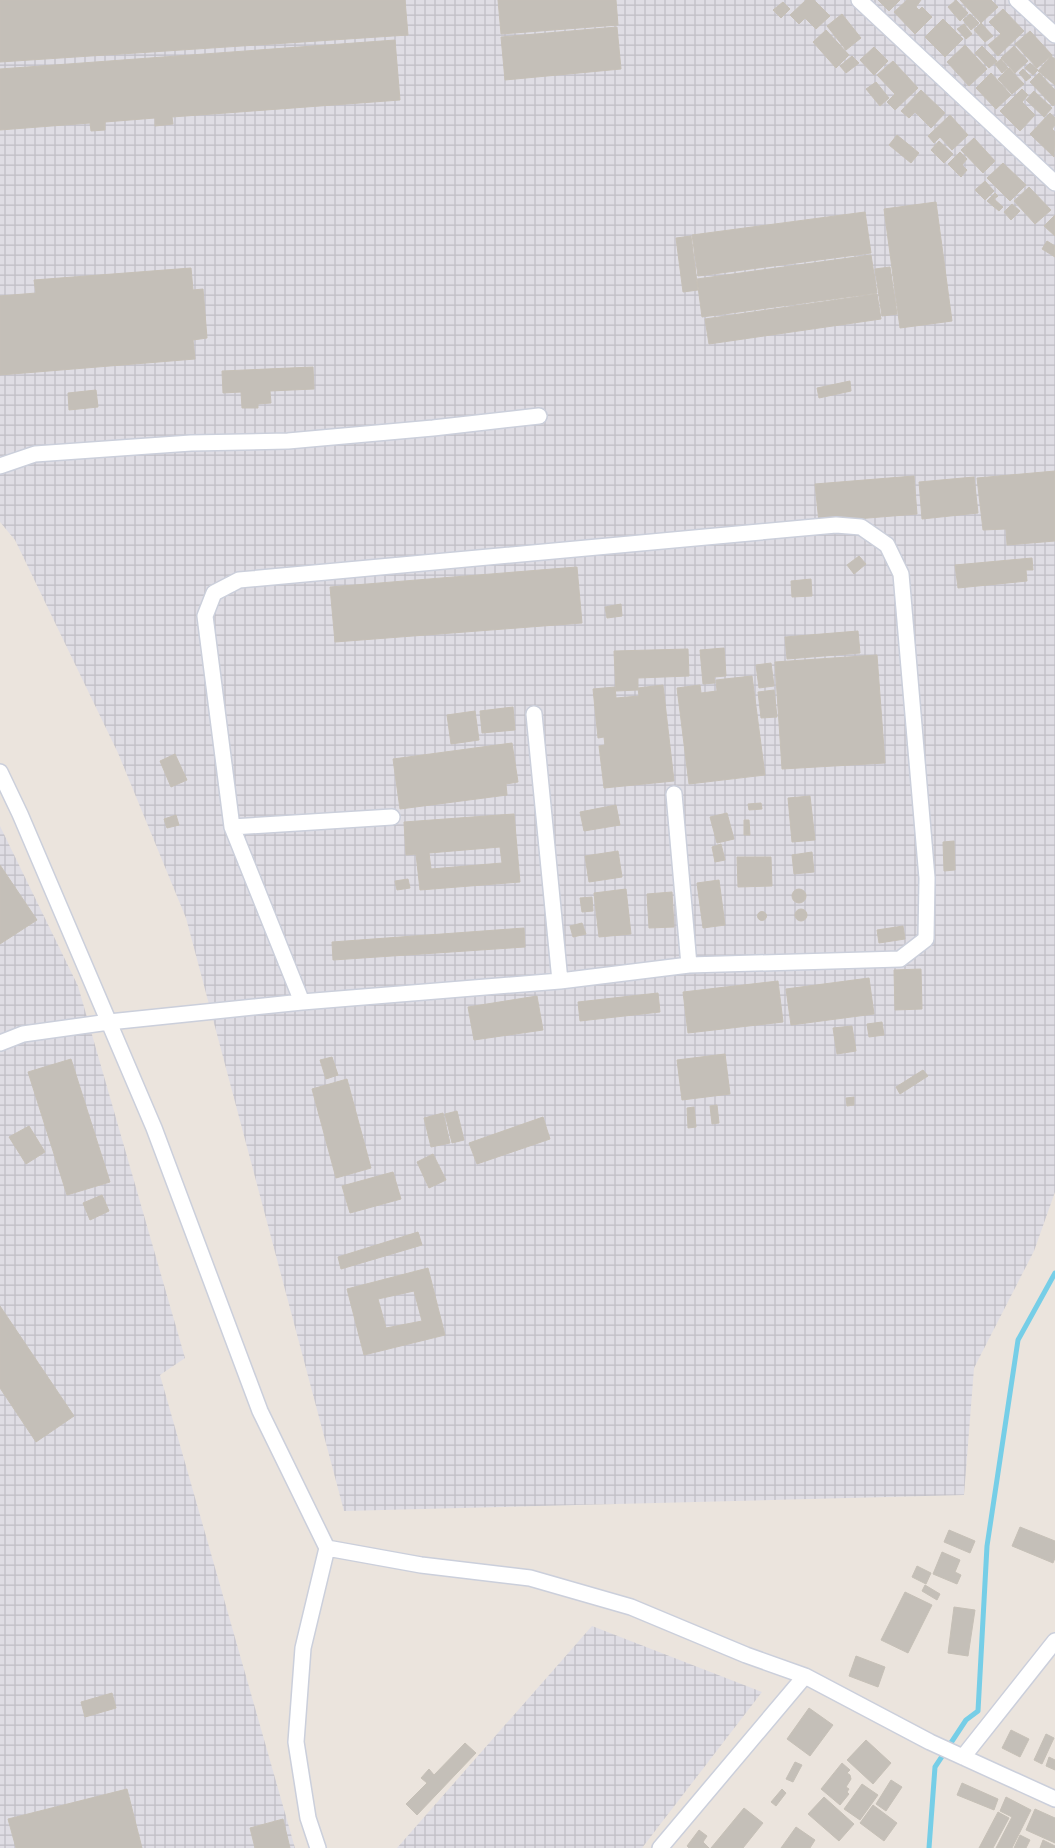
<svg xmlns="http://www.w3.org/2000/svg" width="1055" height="1848" font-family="'PT Sans Narrow',sans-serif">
<defs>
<pattern id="industrial-grid" width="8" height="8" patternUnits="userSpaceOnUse" patternTransform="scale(1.25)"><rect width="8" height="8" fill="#dfdde4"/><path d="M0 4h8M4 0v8" fill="none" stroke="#c0bec4"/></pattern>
</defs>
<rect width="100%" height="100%" fill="#ebe4dd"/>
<path fill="url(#industrial-grid)" d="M 0,0 L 1055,0 L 1055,1192 L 1034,1251 L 974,1368 L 964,1495 L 344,1511 L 186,918 L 118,753 L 15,540 L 0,522 Z
M 0,826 L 78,986 L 185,1358 L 160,1375 L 295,1848 L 0,1848 Z
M 592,1626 L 762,1692 L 642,1848 L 397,1848 Z"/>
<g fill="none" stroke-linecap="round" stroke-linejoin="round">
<path stroke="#76cee7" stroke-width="5" d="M 929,1848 L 935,1767 L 966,1720 L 978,1711 L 987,1546 L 1018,1340 L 1055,1273"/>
</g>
<path fill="#c4bfb8" stroke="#c6c0b7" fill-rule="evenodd" d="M 0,0 L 405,0 L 408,35 L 0,62 Z
M 498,0 L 616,0 L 618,25 L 501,34 Z
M 806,0 L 814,0 L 830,16 L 816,29 L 805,18 L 799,24 L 790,15 Z
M 878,0 L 900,0 L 889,11 Z
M 907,0 L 921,0 L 916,7 L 919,10 L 922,7 L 932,17 L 915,34 L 894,12 Z
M 956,0 L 968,13 L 960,21 L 948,7 Z
M 960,0 L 991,0 L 998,7 L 981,23 Z
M 783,2 L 790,9 L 781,18 L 773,10 Z
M 1003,9 L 1024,31 L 998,56 L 988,45 L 1001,34 L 989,22 Z
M 842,14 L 861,38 L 846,50 L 827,26 Z
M 970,14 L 979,23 L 971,30 L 963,20 Z
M 943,19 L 963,39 L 945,57 L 925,37 Z
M 981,23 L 993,36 L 985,42 L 974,30 Z
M 964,24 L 972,34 L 966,39 L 957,29 Z
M 617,27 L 621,69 L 505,80 L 501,37 Z
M 826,30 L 849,55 L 836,68 L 813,42 Z
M 1030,31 L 1052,55 L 1037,68 L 1015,44 Z
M 395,40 L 400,100 L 172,117 L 173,124 L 155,126 L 155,118 L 105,122 L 105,130 L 91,131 L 90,123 L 0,130 L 0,69 Z
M 965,45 L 987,69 L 969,86 L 947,62 Z
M 982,46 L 997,61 L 989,68 L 975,53 Z
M 1014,46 L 1028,61 L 1015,73 L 1001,58 Z
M 874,47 L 888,61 L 874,75 L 860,60 Z
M 852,56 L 859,63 L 846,73 L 840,66 Z
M 1051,56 L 1055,59 L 1055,85 L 1038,71 Z
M 1001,59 L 1008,68 L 1002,73 L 995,64 Z
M 893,61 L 918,88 L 895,110 L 887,102 L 895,94 L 877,75 Z
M 1030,63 L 1038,70 L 1033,75 L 1025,68 Z
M 1009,68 L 1024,84 L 1012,94 L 998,79 Z
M 1023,69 L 1031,77 L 1026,81 L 1019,73 Z
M 991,73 L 1011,95 L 996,109 L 976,88 Z
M 1039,73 L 1055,90 L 1055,104 L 1053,106 L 1030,82 Z
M 876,82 L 889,98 L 880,106 L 866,89 Z
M 1022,89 L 1028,95 L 1022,102 L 1035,115 L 1020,131 L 1000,111 Z
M 921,90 L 945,113 L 931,128 L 915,112 L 909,118 L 901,111 Z
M 1034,91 L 1052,108 L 1044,117 L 1026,100 Z
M 1050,113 L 1055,118 L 1055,125 L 1052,129 L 1055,132 L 1054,157 L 1030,134 Z
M 950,115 L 968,135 L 952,150 L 940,137 L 934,143 L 928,136 Z
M 897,135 L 919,153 L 911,163 L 889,145 Z
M 974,138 L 995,161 L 983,173 L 961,150 Z
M 939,141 L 953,154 L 944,163 L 931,150 Z
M 960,152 L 967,159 L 962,165 L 967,170 L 961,177 L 948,164 Z
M 1003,163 L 1026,185 L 1010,201 L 987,178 Z
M 985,181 L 994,191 L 985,200 L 975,190 Z
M 1029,187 L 1051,210 L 1035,224 L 1014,201 Z
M 995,193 L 998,196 L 994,199 L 1003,207 L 999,211 L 987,201 Z
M 936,202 L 952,321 L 900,328 L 884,209 Z
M 1012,204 L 1020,211 L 1011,220 L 1004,212 Z
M 865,212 L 871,253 L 698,276 L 692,235 Z
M 1055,215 L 1055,236 L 1044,226 Z
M 691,236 L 698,290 L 683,292 L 676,238 Z
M 1047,241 L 1055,246 L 1055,257 L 1042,249 Z
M 871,255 L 877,293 L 702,317 L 697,279 Z
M 890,267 L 897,314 L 882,316 L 875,269 Z
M 191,268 L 193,290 L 203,289 L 207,338 L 193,340 L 195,359 L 0,375 L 0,296 L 36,293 L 34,280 Z
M 877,294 L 881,319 L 709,344 L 705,319 Z
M 313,367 L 314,389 L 270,391 L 271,403 L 258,404 L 258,408 L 242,408 L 241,392 L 223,393 L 222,371 Z
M 850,381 L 851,391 L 819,398 L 817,388 Z
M 96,390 L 98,407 L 69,410 L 68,393 Z
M 1055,471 L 1055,541 L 1007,545 L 1006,529 L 983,530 L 977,478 Z
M 914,476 L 917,514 L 819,522 L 815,484 Z
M 974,477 L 978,513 L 922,519 L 919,482 Z
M 859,556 L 866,564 L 854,574 L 847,565 Z
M 1032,558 L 1033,570 L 1026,570 L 1027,581 L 958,588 L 955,565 Z
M 577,567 L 582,623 L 335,642 L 330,587 Z
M 811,579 L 812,596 L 792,597 L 791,581 Z
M 621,604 L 622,616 L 607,618 L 605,607 Z
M 858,631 L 860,653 L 787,659 L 785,637 Z
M 724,648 L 726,676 L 714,677 L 715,683 L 703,684 L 700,650 Z
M 688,649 L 689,676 L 638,678 L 638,690 L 616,691 L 614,651 Z
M 877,655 L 885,763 L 782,769 L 775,662 Z
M 771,663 L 774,686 L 759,688 L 756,665 Z
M 752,676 L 765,775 L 689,784 L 677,688 L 700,685 L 701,693 L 717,691 L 716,680 Z
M 663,685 L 674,781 L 604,788 L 599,746 L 605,745 L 604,737 L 598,738 L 593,689 L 615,687 L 616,698 L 639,696 L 638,688 Z
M 774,690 L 777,717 L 761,718 L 758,692 Z
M 513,707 L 515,730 L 482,733 L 480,711 Z
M 475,711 L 479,740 L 451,744 L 447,715 Z
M 512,743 L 518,782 L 506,784 L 507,795 L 400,809 L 393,759 Z
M 175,754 L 187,780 L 171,787 L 160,761 Z
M 810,796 L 815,840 L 792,842 L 788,798 Z
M 761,803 L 762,809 L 749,810 L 748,804 Z
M 616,805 L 620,825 L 584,831 L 580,812 Z
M 727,813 L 734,839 L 717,843 L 710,817 Z
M 514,814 L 520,882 L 420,890 L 416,854 L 406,855 L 404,822 ZM 500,847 L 502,863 L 431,869 L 429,853 Z
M 176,815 L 179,825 L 167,828 L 164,819 Z
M 744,820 L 749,820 L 750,835 L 744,835 Z
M 954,841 L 955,870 L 944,871 L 943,842 Z
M 721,844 L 725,860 L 715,862 L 712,847 Z
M 618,851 L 622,877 L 589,882 L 585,856 Z
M 812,852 L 814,872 L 794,874 L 792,855 Z
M 737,857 L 771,857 L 772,886 L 738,887 Z
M 0,865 L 37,920 L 0,944 Z
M 408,879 L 410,888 L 397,890 L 395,881 Z
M 719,880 L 725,925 L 703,928 L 697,883 Z
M 626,889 L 631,934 L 599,937 L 594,893 Z
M792 896a7 7 0 1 1 14 0a7 7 0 1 1-14 0Z
M 672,892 L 674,927 L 649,928 L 647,894 Z
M 592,897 L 593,911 L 582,912 L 580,898 Z
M795 915a6 6 0 1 1 12 0a6 6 0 1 1-12 0Z
M757.5 916a4.5 4.5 0 1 1 9 0a4.5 4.5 0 1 1-9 0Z
M 582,923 L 586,934 L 573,937 L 570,926 Z
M 903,926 L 905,939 L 879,943 L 877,930 Z
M 524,928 L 525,947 L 333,960 L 332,942 Z
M 921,969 L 922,1009 L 895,1010 L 894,970 Z
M 869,978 L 874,1014 L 791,1025 L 786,989 Z
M 778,981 L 783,1022 L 688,1033 L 683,992 Z
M 658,993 L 660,1012 L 580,1021 L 578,1002 Z
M 537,996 L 543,1030 L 474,1040 L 468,1007 Z
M 882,1022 L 884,1035 L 869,1037 L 867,1024 Z
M 852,1026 L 856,1051 L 837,1054 L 833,1028 Z
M 725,1054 L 730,1094 L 682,1100 L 677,1060 Z
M 332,1057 L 338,1075 L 326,1079 L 320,1060 Z
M 71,1059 L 110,1182 L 67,1195 L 28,1072 Z
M 923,1070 L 928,1076 L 900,1094 L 896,1087 Z
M 347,1079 L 371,1168 L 336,1178 L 312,1089 Z
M 854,1097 L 854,1105 L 847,1106 L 846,1098 Z
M 717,1105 L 719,1123 L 712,1124 L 710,1106 Z
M 694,1107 L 696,1127 L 688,1128 L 687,1108 Z
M 457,1111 L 464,1140 L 452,1143 L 445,1114 Z
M 443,1113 L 450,1143 L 431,1147 L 424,1118 Z
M 543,1117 L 550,1139 L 477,1164 L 469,1143 Z
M 29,1126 L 45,1152 L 26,1164 L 9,1137 Z
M 433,1154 L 446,1180 L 429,1188 L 417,1162 Z
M 393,1172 L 401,1199 L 350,1213 L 342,1186 Z
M 102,1195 L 109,1211 L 90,1220 L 83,1203 Z
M 418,1232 L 422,1245 L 341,1269 L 338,1257 Z
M 428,1268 L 445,1335 L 364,1355 L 347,1289 ZM 414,1291 L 422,1321 L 386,1328 L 378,1299 Z
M 0,1306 L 74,1416 L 36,1442 L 0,1388 Z
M 1020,1527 L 1055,1541 L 1055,1558 L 1053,1563 L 1012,1546 Z
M 949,1530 L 975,1541 L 970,1553 L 944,1542 Z
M 942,1552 L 960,1560 L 955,1572 L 961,1575 L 957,1584 L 933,1574 Z
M 917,1566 L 931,1573 L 926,1584 L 912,1577 Z
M 925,1585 L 940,1594 L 937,1600 L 922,1591 Z
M 905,1592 L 932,1605 L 908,1653 L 881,1640 Z
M 954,1607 L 975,1610 L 968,1656 L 948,1653 Z
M 856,1656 L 885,1667 L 878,1687 L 849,1676 Z
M 112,1693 L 116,1708 L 85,1717 L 81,1702 Z
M 809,1708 L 833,1725 L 810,1756 L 787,1739 Z
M 1011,1730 L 1029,1739 L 1020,1757 L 1002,1748 Z
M 1046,1734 L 1054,1738 L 1042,1764 L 1034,1760 Z
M 866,1740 L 891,1763 L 873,1784 L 847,1760 Z
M 465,1743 L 476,1753 L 417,1815 L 406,1804 L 427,1783 L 421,1778 L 429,1769 L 434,1775 Z
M 1049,1757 L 1055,1760 L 1055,1770 L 1046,1766 Z
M 795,1762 L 802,1765 L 793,1782 L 786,1779 Z
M 842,1763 L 850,1770 L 847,1773 L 850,1775 L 851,1779 L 846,1787 L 849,1789 L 847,1792 L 849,1794 L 840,1805 L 821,1789 Z
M 891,1780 L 902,1787 L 886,1811 L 876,1804 Z
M 962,1783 L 998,1799 L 994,1810 L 957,1795 Z
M 862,1784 L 878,1795 L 860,1820 L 844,1809 Z
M 127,1789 L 142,1848 L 16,1848 L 8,1819 Z
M 782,1789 L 786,1793 L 776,1806 L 771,1802 Z
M 824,1797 L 854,1824 L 839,1841 L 808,1814 Z
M 1006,1797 L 1031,1810 L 1012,1848 L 996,1848 L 1012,1817 L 1000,1811 Z
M 873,1805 L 897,1823 L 884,1841 L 860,1823 Z
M 744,1808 L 763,1823 L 743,1848 L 711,1848 Z
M 1035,1809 L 1055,1818 L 1055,1843 L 1026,1830 Z
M 998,1812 L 1009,1818 L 993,1848 L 979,1848 Z
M 283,1819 L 290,1848 L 255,1848 L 250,1828 Z
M 796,1827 L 815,1840 L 810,1848 L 781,1848 Z
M 699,1830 L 707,1836 L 703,1842 L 709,1848 L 689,1848 L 687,1846 Z
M 1020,1835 L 1030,1840 L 1026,1848 L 1014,1848 Z
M 1043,1840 L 1055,1846 L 1055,1848 L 1040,1848 Z"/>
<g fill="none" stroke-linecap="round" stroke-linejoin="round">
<g stroke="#cbcfdb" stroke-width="18">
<path id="minor" d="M 859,0 L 1055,183
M 1017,0 L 1055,35
M 0,466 L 35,454 L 191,443 L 288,441 L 433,428 L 539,416
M 534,714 L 560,981
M 0,772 L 20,814 L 154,1128 L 260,1411 L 327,1548 L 421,1565 L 530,1578 L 631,1607 L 746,1655 L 805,1676 L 930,1742 L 1055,1799
M 674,794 L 689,965
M 232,827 L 392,817
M 0,1043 L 23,1034 L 109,1022 L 302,1002 L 560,981 L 689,965 L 900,959 L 926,939 L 927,878 L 901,574 L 887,545 L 861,527 L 836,525 L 239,580 L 214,593 L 205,616 L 232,827 L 302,1002
M 963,1757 L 1055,1641
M 318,1848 L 308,1818 L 296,1742 L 303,1648 L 327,1548
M 660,1848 L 805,1676"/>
</g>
<use href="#minor" stroke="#fff" stroke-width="15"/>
</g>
</svg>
